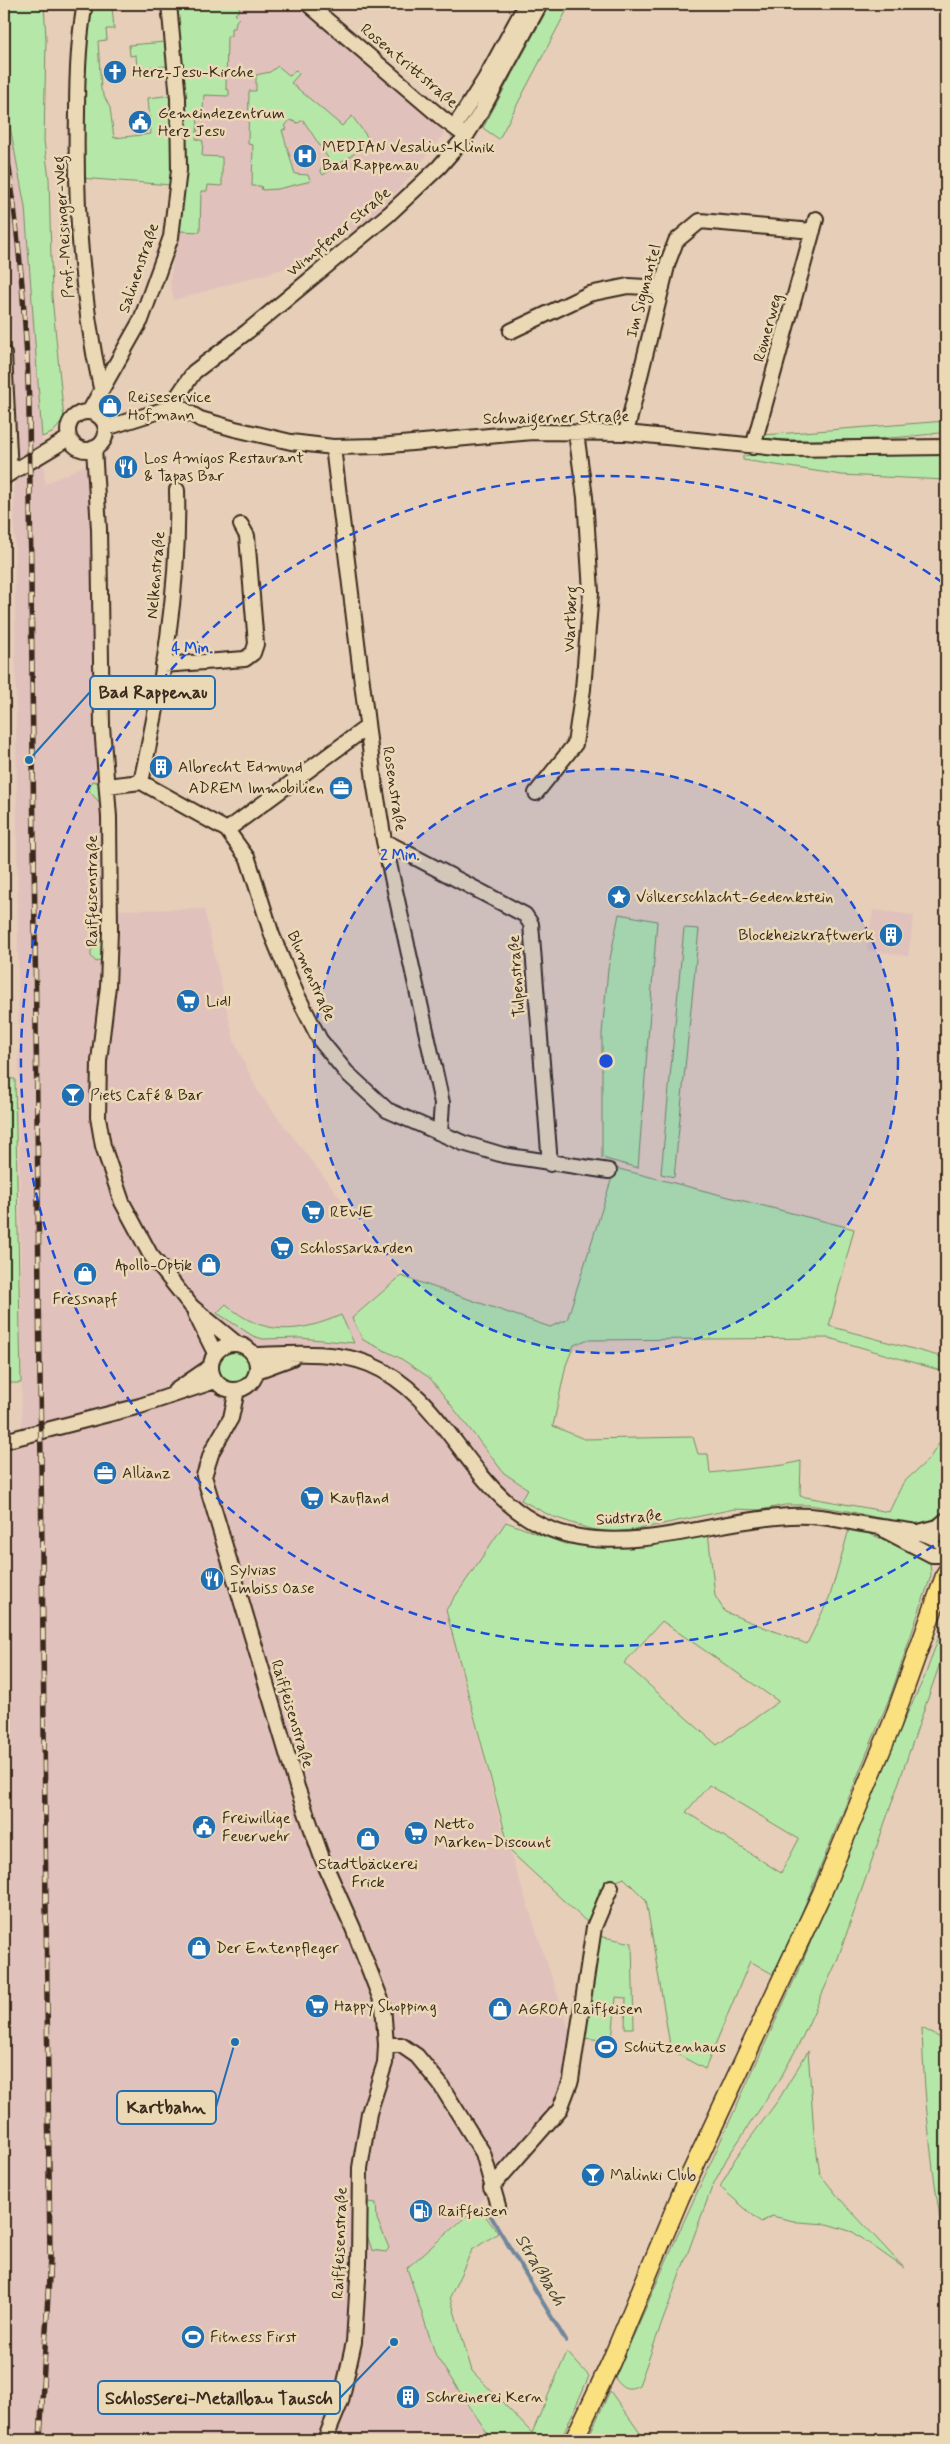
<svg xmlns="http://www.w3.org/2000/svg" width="950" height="2444" font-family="Mynerve,sans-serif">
<rect width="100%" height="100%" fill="#e6ceb9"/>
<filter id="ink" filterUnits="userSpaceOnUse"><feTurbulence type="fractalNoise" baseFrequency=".02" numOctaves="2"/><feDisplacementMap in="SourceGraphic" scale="10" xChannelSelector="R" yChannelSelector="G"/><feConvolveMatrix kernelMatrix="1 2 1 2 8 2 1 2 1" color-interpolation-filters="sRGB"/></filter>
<g filter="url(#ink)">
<path fill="#e1c1bc" d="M 183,4 L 295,4 L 438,122 L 444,134 L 391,199 L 358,228 L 293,266 L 174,300 L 170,281 L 184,178 Z
M 4,94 L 25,207 L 34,318 L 45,484 L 105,456 L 108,910 L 204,909 L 234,1041 L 258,1092 L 401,1276 L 352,1317 L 363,1340 L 400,1358 L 430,1378 L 504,1473 L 529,1489 L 446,1610 L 502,1829 L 570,2032 L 570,2104 L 525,2161 L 407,2268 L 436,2356 L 492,2440 L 4,2440 L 4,1451 L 28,1445 L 22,1427 L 14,450 L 10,287 L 4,221 Z
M 873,910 L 914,915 L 908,956 L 867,950 Z"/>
<path fill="#b5e8a8" stroke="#788963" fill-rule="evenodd" d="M 4,4 L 44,4 L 46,39 L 44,141 L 49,179 L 52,297 L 64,420 L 52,433 L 42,437 L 25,207 L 4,94 Z
M 89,4 L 112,7 L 114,29 L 106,29 L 107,40 L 98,41 L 101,90 L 110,108 L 114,138 L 151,134 L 148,98 L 172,95 L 171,185 L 81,178 L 82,92 Z
M 177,4 L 242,4 L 239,8 L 240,10 L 235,14 L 239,18 L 236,21 L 235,28 L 231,28 L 231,36 L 227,36 L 226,89 L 229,90 L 229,96 L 204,95 L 203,110 L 196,113 L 198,124 L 196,139 L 203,141 L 202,156 L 222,157 L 222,186 L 208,185 L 207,191 L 201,191 L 200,232 L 180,231 C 188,155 184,80 177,4 Z
M 550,4 L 570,4 L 499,139 L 483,128 Z
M 166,42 L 168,66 L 137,68 L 136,55 L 130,56 L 129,45 Z
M 278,66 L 290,76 L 295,70 L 299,74 L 291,83 L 342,126 L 352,116 L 368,138 L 355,153 L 323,175 L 320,170 L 328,158 L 303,120 L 298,123 L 290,120 L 285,126 L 287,129 L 282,130 L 295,174 L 308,175 L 311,181 L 278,189 L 262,190 L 261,186 L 252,186 L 253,145 L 248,144 L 249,91 L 256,91 L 256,75 L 270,72 Z
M 946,421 L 946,432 C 886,441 823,441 763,439 L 764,435 Z
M 758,454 L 819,456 L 946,455 L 946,480 L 842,475 L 743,460 L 743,456 Z
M 92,781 L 100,783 L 101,804 L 90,792 L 89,787 Z
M 619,914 L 657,921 L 638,1168 L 602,1158 L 602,1034 L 608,969 Z
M 684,928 L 699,929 L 674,1177 L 661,1174 Z
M 101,938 L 104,939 L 103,958 L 96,962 L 91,956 L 91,951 Z
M 4,1079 L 15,1079 L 21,1383 L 4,1383 Z
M 615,1168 L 854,1229 L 829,1326 L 946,1358 L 946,1372 L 829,1338 L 586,1340 L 574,1345 L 566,1365 L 553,1426 L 584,1439 L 693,1437 L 698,1454 L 708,1454 L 710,1473 L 784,1465 L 801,1461 L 800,1496 L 889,1512 L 903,1483 L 929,1459 L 946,1433 L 946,1511 L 930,1521 L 908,1525 L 848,1511 L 809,1505 L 785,1505 L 760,1510 L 734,1509 L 639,1529 L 613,1532 L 590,1529 L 551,1516 L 521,1500 L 528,1489 L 504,1473 L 430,1378 L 400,1358 L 363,1340 L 352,1318 L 401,1276 L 550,1327 L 567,1320 Z
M 226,1304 C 262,1337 300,1333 341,1315 L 354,1343 L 300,1338 L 263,1339 L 253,1336 L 217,1313 Z
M219 1367a16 16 0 1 1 32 0a16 16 0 1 1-32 0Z
M 506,1522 L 565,1544 L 664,1541 L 708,1532 L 715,1596 L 725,1612 L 807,1644 L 830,1596 L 850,1526 L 912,1551 L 930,1562 L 931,1576 L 891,1694 L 776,1976 L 750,1961 L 705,2069 L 671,2051 L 646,1900 L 624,1878 L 600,1888 L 589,1924 L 510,1851 L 446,1610 ZM 662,1621 L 778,1701 L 778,1702 L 717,1745 L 624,1663 ZM 709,1785 L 799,1839 L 781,1873 L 686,1812 Z
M 946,1616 L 946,1646 L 837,1961 L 801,2040 L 780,2079 L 727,2158 L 712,2187 L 639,2385 C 628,2391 622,2388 615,2378 L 679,2232 L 802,1963 L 883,1765 L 925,1676 Z
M 599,1936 L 632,1943 L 634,2028 L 625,2028 L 626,1998 L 616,1997 L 612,2041 L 584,2038 Z
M 922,2028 L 946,2041 L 946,2256 C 933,2180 924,2105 922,2028 Z
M 808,2051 L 814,2133 L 820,2174 L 839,2198 L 904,2268 L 853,2232 L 827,2224 L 798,2222 L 772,2216 L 761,2222 L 720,2187 L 735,2159 L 779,2099 Z
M 367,2202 L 376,2203 L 377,2219 L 389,2248 L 386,2252 L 372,2250 L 367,2235 Z
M 478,2206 L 498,2233 L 472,2250 L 450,2297 L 472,2371 L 532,2433 L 567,2352 L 589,2376 L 561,2440 L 492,2440 L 436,2356 L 407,2268 Z
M 610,2391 L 645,2440 L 587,2440 Z"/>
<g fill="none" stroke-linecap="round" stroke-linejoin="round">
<path stroke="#70869b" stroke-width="4" d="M 489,2213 L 566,2341"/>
<g stroke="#3b2a1e" stroke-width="18">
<path id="minor" d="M 85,4 C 78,39 77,77 77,113 C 75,205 81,298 101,388
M 308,4 L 443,119 L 466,136
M 455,126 L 485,79 L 526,4
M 511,331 L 589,294 L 628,286 L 662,288
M 4,354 L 10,473
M 173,403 L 200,419 L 235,429 L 291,442 L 333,447 L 379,446 L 533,432 L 626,433 L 787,449 L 946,447
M 89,412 L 141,320 L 171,237 L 179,170 L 178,98 L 169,4
M68 431a19 19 0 1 1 38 0a19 19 0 1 1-38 0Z
M 106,428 L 166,409 L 173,403 L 194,372 L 248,331 L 389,214 L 439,167 L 466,136 L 481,112 L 540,4
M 626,433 L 668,262 L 676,241 L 700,221 L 813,231
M 333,447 L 374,780 L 384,841 L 442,1103 L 440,1133
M 753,447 L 816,219
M 94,448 L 99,529 L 102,726 L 109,817 L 110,931 L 108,986 L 99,1061 L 98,1117 L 103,1146 L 122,1202 L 150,1254 L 192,1307 L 236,1343
M 4,477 L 69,438
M 163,665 L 245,659 L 253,653 L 256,644 L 247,536 L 241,525
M 141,782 C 162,686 180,589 177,490
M 107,786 L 141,782 L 227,830 L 248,859 L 272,935 L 296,993 L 320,1040 L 346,1072 L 387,1110 L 463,1143 L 503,1155 L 609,1171
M 536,793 L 575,744 L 583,689 L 591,592 L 585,497 L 576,433
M 227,830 L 367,727
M 384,841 L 525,915 L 531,924 L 550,1164
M 195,1313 L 215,1353
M211 1367a23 23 0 1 1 46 0a23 23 0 1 1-46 0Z
M 254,1355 C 291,1354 334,1350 369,1364 C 458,1400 472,1520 579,1537 C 649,1549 720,1519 790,1516 C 822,1514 850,1523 881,1527 C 902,1530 931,1530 946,1547
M 257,1371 L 292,1358
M 237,1390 L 231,1418 L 212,1451 L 204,1476 L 297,1787 L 322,1858 L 353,1928 L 383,2005 L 386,2045 L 385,2063 L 369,2113 L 360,2168 L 359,2263 L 354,2342 L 341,2401 L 325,2440
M 175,1391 L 210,1367
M 4,1441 L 140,1406 L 215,1381
M 886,1531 L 932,1555 L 946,1555
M 919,1532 L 938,1527 L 946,1520
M 386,2045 L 401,2045 L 417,2056 L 440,2084 L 483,2153 L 498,2206
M 491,2188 L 560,2109 L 571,2080 L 594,1927 L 611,1887"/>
</g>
<g stroke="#3b2a1e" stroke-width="21">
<path id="major" d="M 574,2440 L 611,2362 L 680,2197 L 822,1893 L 892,1724 L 946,1573"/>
</g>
<use href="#minor" stroke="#ebd9b6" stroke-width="14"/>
<use href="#major" stroke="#fbe080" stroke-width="18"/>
<g stroke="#3b2a1e" stroke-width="5.5">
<path id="rail" d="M 4,134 C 18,224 26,314 29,405 L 50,2258 L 40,2440"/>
</g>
<use href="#rail" stroke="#ebd9b6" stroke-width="4" stroke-dasharray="11" stroke-linecap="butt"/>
</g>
</g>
<circle cx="606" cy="1061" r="292" fill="#1d4ed8" fill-opacity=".12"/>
<g fill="none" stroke="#1d4ed8" stroke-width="2.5" stroke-dasharray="9 6">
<circle cx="606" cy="1061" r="292"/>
<path d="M946 1537A585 585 0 1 1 946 585"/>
</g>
<defs>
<g id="church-disc" transform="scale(1.25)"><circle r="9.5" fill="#1f6fb2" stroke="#ebd9b6"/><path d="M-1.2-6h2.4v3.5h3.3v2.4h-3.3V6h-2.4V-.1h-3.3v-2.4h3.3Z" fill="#fff"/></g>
<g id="civic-disc" transform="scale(1.25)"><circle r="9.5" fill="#1f6fb2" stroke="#ebd9b6"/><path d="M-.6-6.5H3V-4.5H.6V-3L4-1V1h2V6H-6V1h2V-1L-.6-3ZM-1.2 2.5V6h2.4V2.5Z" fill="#fff"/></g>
<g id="hospital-disc" transform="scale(1.25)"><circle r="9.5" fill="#1f6fb2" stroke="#ebd9b6"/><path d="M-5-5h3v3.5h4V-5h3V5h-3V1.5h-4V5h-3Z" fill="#fff"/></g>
<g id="shop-disc" transform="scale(1.25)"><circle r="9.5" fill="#1f6fb2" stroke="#ebd9b6"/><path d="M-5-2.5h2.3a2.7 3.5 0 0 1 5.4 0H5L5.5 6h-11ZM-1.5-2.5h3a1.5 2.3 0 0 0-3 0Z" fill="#fff"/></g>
<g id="restaurant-disc" transform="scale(1.25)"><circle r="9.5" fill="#1f6fb2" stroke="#ebd9b6"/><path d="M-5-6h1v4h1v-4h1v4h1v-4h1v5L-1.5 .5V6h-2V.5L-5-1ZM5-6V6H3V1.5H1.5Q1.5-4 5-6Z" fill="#fff"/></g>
<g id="building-disc" transform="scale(1.25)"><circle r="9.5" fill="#1f6fb2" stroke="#ebd9b6"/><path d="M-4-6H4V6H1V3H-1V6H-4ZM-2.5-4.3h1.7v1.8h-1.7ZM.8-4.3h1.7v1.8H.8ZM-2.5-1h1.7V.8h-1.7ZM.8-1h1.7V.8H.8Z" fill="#fff"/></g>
<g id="office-disc" transform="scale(1.25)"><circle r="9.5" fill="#1f6fb2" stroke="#ebd9b6"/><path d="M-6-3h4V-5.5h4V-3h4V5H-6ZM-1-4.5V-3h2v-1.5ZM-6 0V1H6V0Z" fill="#fff"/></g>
<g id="sight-disc" transform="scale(1.25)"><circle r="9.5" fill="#1f6fb2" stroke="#ebd9b6"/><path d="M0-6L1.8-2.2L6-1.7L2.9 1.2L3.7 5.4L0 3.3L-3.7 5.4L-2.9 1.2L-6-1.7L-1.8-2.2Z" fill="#fff"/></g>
<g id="supermarket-disc" transform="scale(1.25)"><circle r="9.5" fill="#1f6fb2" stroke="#ebd9b6"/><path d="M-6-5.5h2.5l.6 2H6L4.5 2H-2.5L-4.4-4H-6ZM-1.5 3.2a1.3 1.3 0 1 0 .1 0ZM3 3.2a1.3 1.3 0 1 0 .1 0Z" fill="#fff"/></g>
<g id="bar-disc" transform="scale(1.25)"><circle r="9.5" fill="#1f6fb2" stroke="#ebd9b6"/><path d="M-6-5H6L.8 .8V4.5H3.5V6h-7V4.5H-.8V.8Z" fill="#fff"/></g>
<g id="stadium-disc" transform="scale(1.25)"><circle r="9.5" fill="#1f6fb2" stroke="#ebd9b6"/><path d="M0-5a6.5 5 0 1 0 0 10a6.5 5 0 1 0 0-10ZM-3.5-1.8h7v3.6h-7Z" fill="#fff"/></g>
<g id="fuel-disc" transform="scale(1.25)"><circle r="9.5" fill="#1f6fb2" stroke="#ebd9b6"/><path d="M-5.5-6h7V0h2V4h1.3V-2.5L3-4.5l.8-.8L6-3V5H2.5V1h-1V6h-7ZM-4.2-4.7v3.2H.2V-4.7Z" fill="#fff"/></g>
</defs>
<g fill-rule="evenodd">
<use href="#church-disc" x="115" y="72"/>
<use href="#civic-disc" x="140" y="122"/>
<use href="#hospital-disc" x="305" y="156"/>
<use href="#shop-disc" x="110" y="406"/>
<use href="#restaurant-disc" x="126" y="467"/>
<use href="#building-disc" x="161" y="767"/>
<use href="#office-disc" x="341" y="788"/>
<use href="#sight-disc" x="619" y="897"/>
<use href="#building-disc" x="891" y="935"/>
<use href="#supermarket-disc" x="188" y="1001"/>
<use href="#bar-disc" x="73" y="1095"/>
<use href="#supermarket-disc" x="313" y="1212"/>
<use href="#supermarket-disc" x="282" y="1248"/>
<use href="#shop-disc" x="209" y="1265"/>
<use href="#shop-disc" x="85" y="1274"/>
<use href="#office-disc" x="105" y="1473"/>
<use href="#supermarket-disc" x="312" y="1498"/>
<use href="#restaurant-disc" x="212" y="1579"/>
<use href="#civic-disc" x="204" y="1827"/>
<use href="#supermarket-disc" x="416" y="1833"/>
<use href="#shop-disc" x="368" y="1839"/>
<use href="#shop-disc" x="199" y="1948"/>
<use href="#supermarket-disc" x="317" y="2006"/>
<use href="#shop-disc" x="500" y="2009"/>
<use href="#stadium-disc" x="606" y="2047"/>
<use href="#bar-disc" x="593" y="2175"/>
<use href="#fuel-disc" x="421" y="2211"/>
<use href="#stadium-disc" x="193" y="2337"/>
<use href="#building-disc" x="408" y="2397"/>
</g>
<g text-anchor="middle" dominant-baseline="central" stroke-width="5" stroke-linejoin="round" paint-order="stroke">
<g font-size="16" fill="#3b2a1e" stroke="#ebd9b6">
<text transform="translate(409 66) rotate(40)">Rosentrittstraße</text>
<text transform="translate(64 227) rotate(-94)">Prof.-Meisinger-Weg</text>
<text transform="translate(339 232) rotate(-40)">Wimpfener Straße</text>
<text transform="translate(139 268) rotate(-71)">Salinenstraße</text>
<text transform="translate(644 291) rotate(-75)">Im Sigmantel</text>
<text transform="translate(768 328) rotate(-75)">Römerweg</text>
<text transform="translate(556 418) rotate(-1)">Schwaigerner Straße</text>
<text transform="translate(156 575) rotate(-85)">Nelkenstraße</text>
<text transform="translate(571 619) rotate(-87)">Wartberg</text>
<text transform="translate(394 789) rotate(81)">Rosenstraße</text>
<text transform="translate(92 891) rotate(-90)">Raiffeisenstraße</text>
<text transform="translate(311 976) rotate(66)">Blumenstraße</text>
<text transform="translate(517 976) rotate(-94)">Tulpenstraße</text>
<text transform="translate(629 1518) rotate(-4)">Südstraße</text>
<text transform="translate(292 1714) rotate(73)">Raiffeisenstraße</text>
<text transform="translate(340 2243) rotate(-88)">Raiffeisenstraße</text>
</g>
<g font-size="16" fill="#3b2a1e" stroke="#ebd9b6" text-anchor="start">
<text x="132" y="72">Herz-Jesu-Kirche</text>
<text x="158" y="113">Gemeindezentrum<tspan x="158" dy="18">Herz Jesu</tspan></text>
<text x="322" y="147">MEDIAN Vesalius-Klinik<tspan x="322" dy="18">Bad Rappenau</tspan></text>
<text x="128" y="397">Reiseservice<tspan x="128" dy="18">Hofmann</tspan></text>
<text x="144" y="458">Los Amigos Restaurant<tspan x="144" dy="18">&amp; Tapas Bar</tspan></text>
<text x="178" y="767">Albrecht Edmund</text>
<text x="324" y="788" text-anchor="end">ADREM Immobilien</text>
<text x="636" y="897">Völkerschlacht-Gedenkstein</text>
<text x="874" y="935" text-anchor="end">Blockheizkraftwerk</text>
<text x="206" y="1001">Lidl</text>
<text x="90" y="1095">Piets Café &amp; Bar</text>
<text x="330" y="1212">REWE</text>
<text x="300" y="1248">Schlossarkarden</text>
<text x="192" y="1265" text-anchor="end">Apollo-Optik</text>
<text x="85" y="1299" text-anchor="middle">Fressnapf</text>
<text x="122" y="1473">Allianz</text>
<text x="330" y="1498">Kaufland</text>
<text x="230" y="1570">Sylvias<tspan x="230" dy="18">Imbiss Oase</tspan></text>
<text x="222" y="1818">Freiwillige<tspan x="222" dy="18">Feuerwehr</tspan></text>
<text x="434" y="1824">Netto<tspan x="434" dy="18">Marken-Discount</tspan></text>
<text x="368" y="1864" text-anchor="middle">Stadtbäckerei<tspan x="368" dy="18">Frick</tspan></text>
<text x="216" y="1948">Der Entenpfleger</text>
<text x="334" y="2006">Happy Shopping</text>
<text x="518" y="2009">AGROA Raiffeisen</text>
<text x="624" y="2047">Schützenhaus</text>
<text x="610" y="2175">Malinki Club</text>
<text x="438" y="2211">Raiffeisen</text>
<text x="210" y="2337">Fitness First</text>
<text x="426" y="2397">Schreinerei Kern</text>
</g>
<g font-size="18" font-style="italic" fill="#48413d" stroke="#ebd9b6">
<text transform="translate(540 2270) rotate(59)">Straßbach</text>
</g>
</g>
<circle cx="606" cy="1061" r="8" fill="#1d4ed8" stroke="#ebd9b6" stroke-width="2.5"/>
<g font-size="15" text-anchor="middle" font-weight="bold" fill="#1d4ed8" stroke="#ebd9b6" stroke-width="5" stroke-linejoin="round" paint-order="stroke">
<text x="192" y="653">4 Min.</text>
<text x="400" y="860">2 Min.</text>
</g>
<path fill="none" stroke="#1f6fb2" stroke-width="2" d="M29 760L90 692M235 2042L216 2107M394 2342L340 2398"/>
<g fill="#1f6fb2" stroke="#ebd9b6" stroke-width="2">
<circle cx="29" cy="760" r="5"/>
<circle cx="235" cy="2042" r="5"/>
<circle cx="394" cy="2342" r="5"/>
</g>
<g fill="#ebd9b6" stroke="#1f6fb2" stroke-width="2">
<rect x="90" y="676" width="125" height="33" rx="5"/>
<rect x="117" y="2091" width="99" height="33" rx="5"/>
<rect x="98" y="2381" width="242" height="33" rx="5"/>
</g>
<g font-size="18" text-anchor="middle" font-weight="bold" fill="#3b2a1e">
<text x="153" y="698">Bad Rappenau</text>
<text x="166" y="2113">Kartbahn</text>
<text x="219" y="2404">Schlosserei-Metallbau Tausch</text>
</g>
<rect width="950" height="2444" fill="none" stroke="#ebd9b6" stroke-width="20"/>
<rect x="10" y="10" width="930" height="2424" fill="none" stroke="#3b2a1e" stroke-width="2" filter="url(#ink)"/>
</svg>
